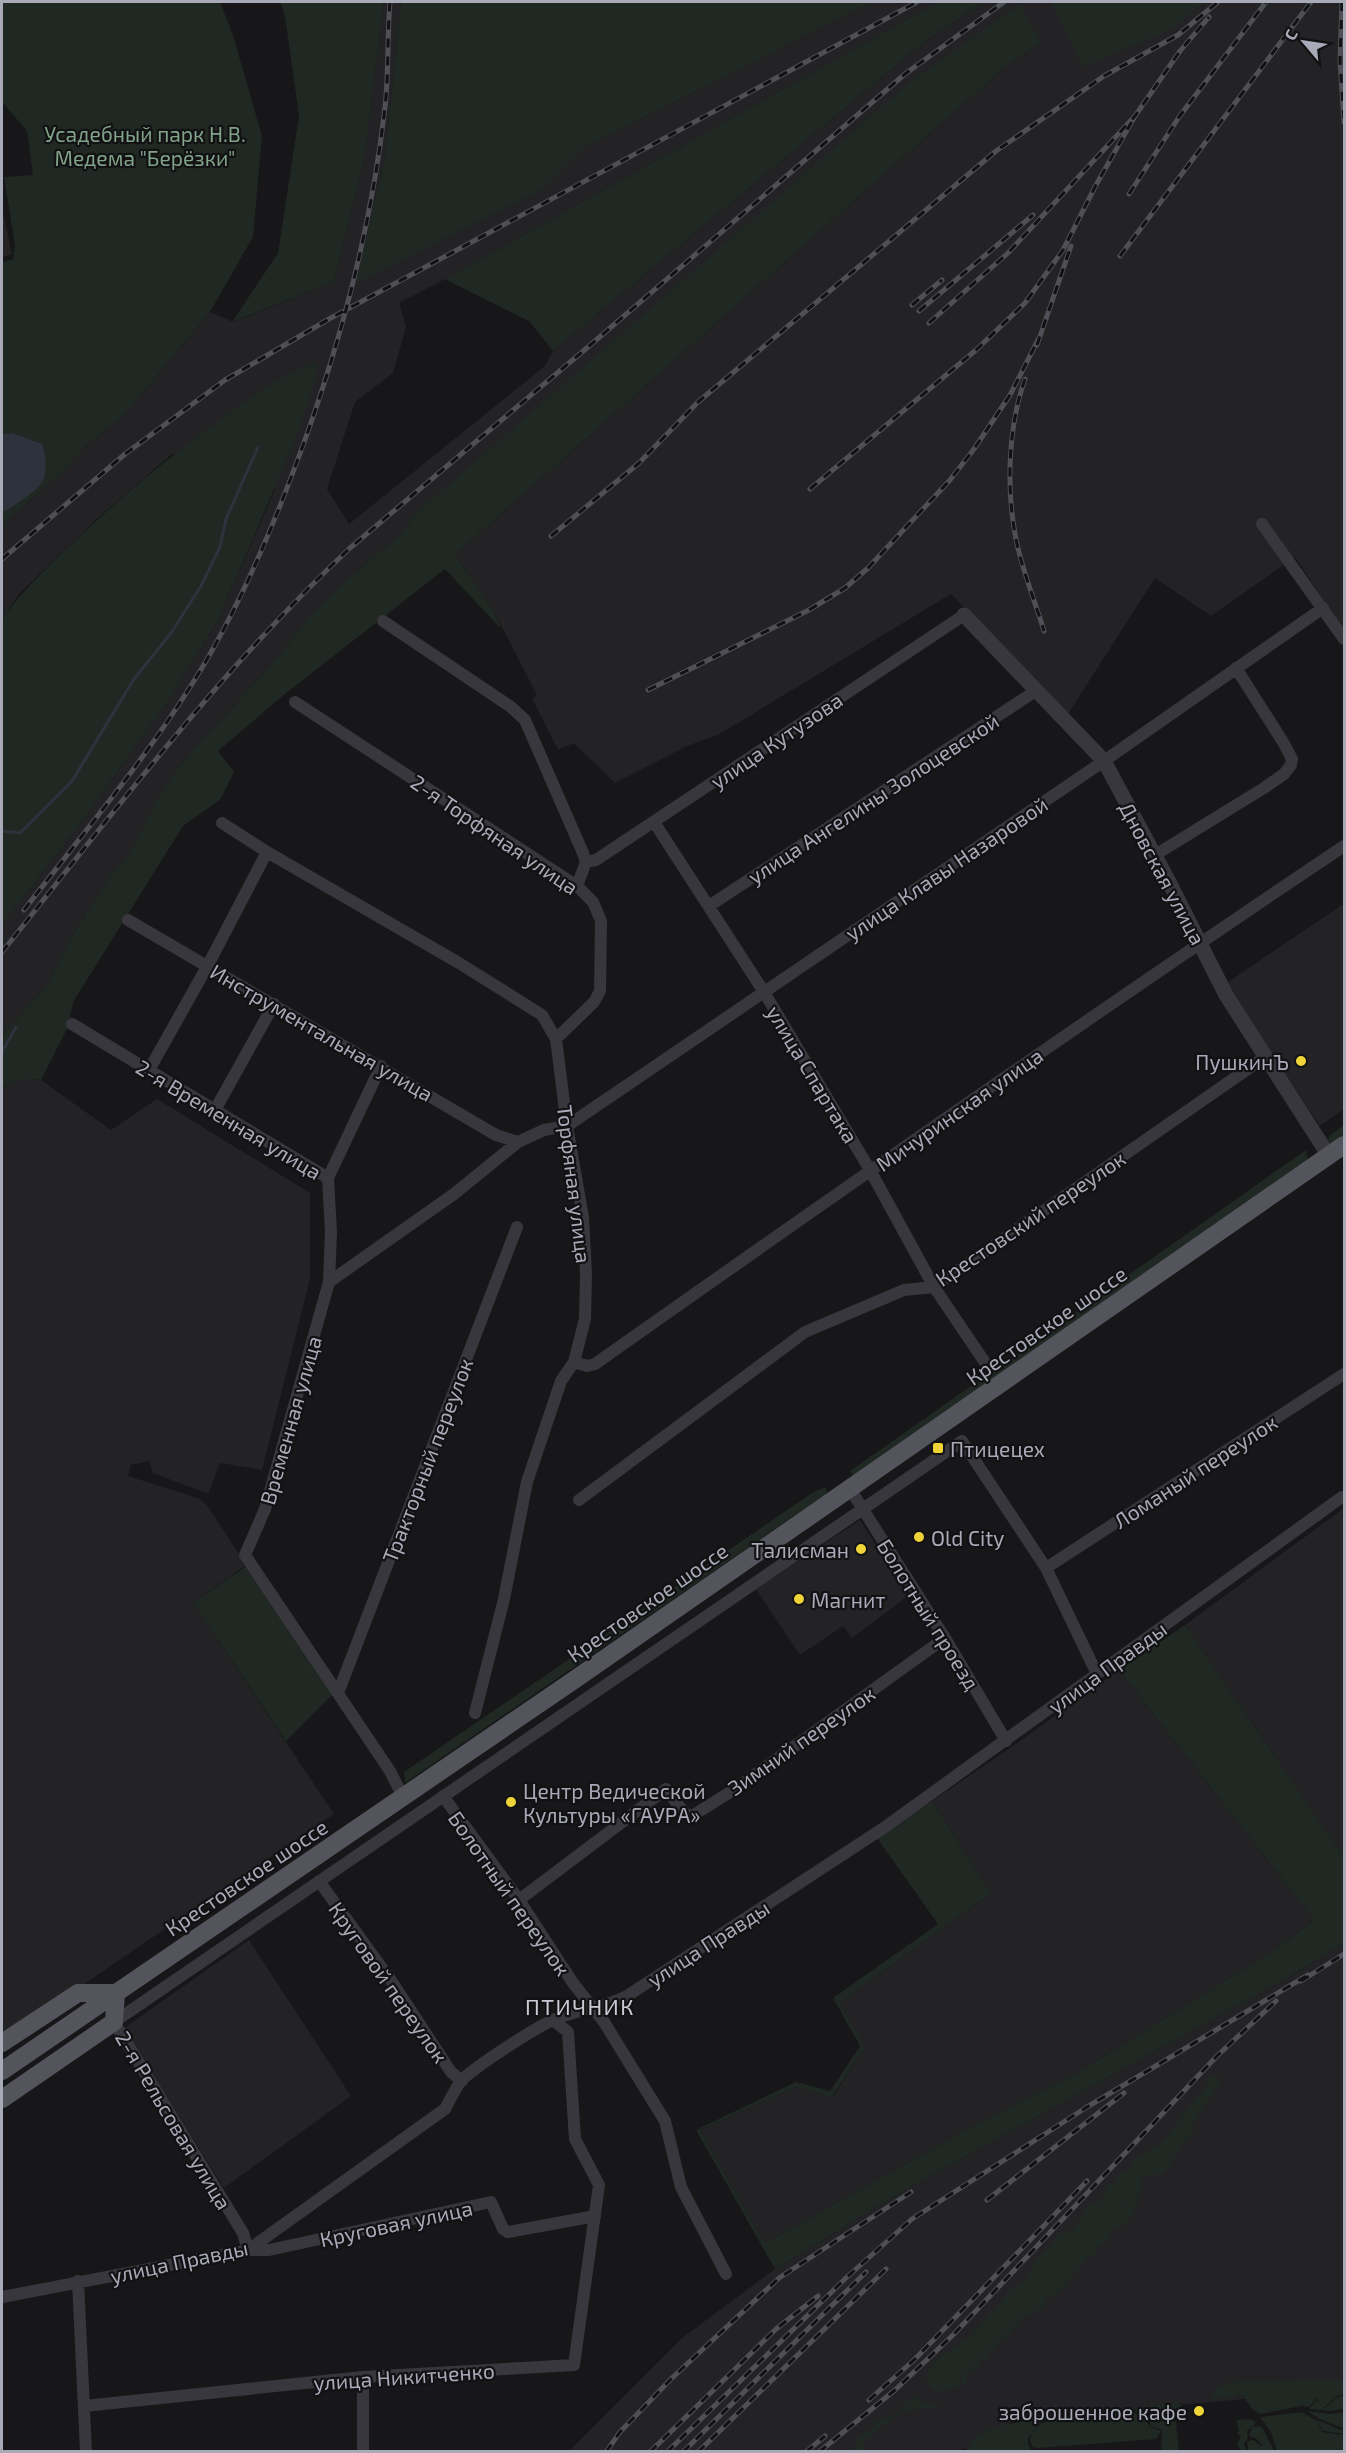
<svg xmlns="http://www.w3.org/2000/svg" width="1346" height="2453" font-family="'Exo 2',sans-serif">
<rect width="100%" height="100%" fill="#171618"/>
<path fill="#232225" d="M 384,2 L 401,2 L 385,156 L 357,282 L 542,190 L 585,147 L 873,2 L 938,2 L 445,279 L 399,303 L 406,327 L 393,373 L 355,402 L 327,489 L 349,524 L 545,366 L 553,351 L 926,41 L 984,2 L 1344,2 L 1344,631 L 1295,557 L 1211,616 L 1155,578 L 1068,714 L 951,594 L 718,735 L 687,746 L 615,783 L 574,743 L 558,750 L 532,698 L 537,695 L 492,608 L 455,555 L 1004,68 L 1040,44 L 1036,36 L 415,514 L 402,533 L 343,583 L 308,618 L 281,653 L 233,707 L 199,742 L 177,769 L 158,798 L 136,842 L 123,861 L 113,871 L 75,931 L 45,988 L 7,1029 L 2,1038 L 2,925 L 73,834 L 169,700 L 219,618 L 275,489 L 172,454 L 99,517 L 20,593 L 2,619 L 2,525 L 62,472 L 89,443 L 121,419 L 210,312 L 233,322 L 334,282 L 365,155 Z
M 2,208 L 12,254 L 2,257 Z
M 1342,905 L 1344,909 L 1344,1109 L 1320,1126 L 1225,984 Z
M 23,1078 L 41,1080 L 111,1130 L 157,1099 L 310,1193 L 310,1279 L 262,1470 L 220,1463 L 208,1494 L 153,1473 L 149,1461 L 131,1465 L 128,1476 L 198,1498 L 207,1505 L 246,1565 L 193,1603 L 334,1814 L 2,2040 L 2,1089 L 13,1080 Z
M 1344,1508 L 1344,1857 L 1185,1625 Z
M 860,1520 L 908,1596 L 852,1638 L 843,1626 L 800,1655 L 756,1589 Z
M 1119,1670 L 1314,1920 L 1271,1952 L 1074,2075 L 969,2128 L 765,2243 L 700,2130 L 796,2087 L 833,2097 L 864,2048 L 840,2003 L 991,1893 L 932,1801 L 1013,1746 Z
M 249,1940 L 351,2096 L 224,2188 L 124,2028 Z
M 1344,1943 L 1344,2390 L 1016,2420 L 968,2448 L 955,2451 L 568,2452 L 682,2338 L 775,2269 L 898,2194 L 1291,1976 Z"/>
<path fill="#202823" d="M 2,2 L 220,2 L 233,35 L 262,136 L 253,237 L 210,312 L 121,419 L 89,443 L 62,472 L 2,525 L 2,511 L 6,511 L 12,433 L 2,434 L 2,262 L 13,259 L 15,246 L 4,177 L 33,175 L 27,131 L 2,102 Z
M 280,2 L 384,2 L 365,155 L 334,282 L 232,322 L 278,253 L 299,116 L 285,16 Z
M 401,2 L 873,2 L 585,147 L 542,190 L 356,283 L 385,156 Z
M 938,2 L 984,2 L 926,41 L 553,351 L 529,321 L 445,279 Z
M 1051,2 L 1204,2 L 1174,28 L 1083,67 Z
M 1020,4 L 1041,43 L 1004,68 L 455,555 L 492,608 L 501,627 L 499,627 L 445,569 L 285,694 L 218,751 L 234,772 L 220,800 L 183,826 L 73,1002 L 68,1027 L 41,1080 C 23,1078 15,1078 2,1089 L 2,1038 L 7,1029 L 45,988 L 75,931 L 113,871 L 123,861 L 136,842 L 158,798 L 177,769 L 199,742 L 233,707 L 281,653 L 308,618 L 343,583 L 402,533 L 415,514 L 911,81 Z
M 317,363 L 315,380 L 300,428 L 219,618 L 169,700 L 73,834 L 2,925 L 2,619 C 21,592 44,571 67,548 C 116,501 167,458 222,418 C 251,397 282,373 317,363 Z
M 1344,1125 L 1344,1136 L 1328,1145 L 1329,1136 Z
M 1306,1150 L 1308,1160 L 853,1476 L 850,1471 Z
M 826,1487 L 827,1493 L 405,1783 L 404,1772 L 812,1493 Z
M 252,1562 L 337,1690 L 286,1741 L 193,1603 Z
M 1185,1625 L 1344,1857 L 1344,1943 L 1291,1976 L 898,2194 L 775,2269 L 696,2130 L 796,2082 L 830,2091 L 860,2046 L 833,1998 L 938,1924 L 877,1838 L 932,1801 L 991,1893 L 840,2003 L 865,2047 L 832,2097 L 796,2087 L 700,2130 L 765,2243 L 969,2128 L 1074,2075 L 1271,1952 L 1314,1920 L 1119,1670 Z
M 1216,2074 L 1220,2083 L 1193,2123 L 1193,2134 C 1177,2146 1176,2158 1164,2174 L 1146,2176 L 1140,2180 L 1141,2189 L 959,2376 L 960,2385 L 944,2392 L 932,2389 L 925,2375 L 941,2356 L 972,2335 L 1015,2285 L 1018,2286 C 1027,2279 1029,2273 1034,2263 C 1042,2251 1052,2248 1057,2234 L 1074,2229 L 1088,2205 L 1100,2201 L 1104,2196 L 1103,2192 L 1108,2183 L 1116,2182 L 1118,2174 L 1130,2170 C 1132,2153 1149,2154 1160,2144 C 1176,2129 1179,2119 1191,2103 C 1196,2097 1202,2092 1207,2086 L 1207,2078 Z
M 1144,2187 L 1147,2188 L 1138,2198 L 1137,2208 L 1128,2222 L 1120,2227 L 1114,2227 L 1109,2240 L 1099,2246 L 1094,2256 L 1089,2257 L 1055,2296 L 1044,2299 L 1044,2306 C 1039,2312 1029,2313 1023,2318 C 1015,2325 1010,2338 999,2340 L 997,2347 L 991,2350 L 987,2359 L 982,2360 L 976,2369 L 969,2370 L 966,2383 L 962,2385 L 960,2376 Z
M 1344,2380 L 1344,2394 L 1335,2397 L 1324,2408 L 1321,2406 L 1324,2409 L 1336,2398 L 1344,2395 L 1344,2409 L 1331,2411 L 1309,2409 L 1316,2400 L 1319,2403 L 1317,2398 L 1309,2407 L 1302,2406 L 1260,2414 L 1253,2410 L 1242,2395 L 1229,2398 L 1213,2398 C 1212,2387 1221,2387 1229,2382 Z
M 913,2396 L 924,2402 L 937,2404 L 942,2407 L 902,2411 L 864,2441 L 865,2451 L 850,2451 L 856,2447 L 855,2440 C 862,2431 872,2433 875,2422 L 894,2414 Z
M 1178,2403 L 1182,2406 L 1182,2418 L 1173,2419 L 1169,2412 L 1170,2404 Z
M 1169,2404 L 1167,2411 L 1172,2421 L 1176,2422 L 1179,2451 L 1161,2451 L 1162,2430 L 1151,2426 C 1147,2416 1148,2413 1136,2412 L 1135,2407 Z
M 1125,2408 L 1133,2408 L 1136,2414 L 1144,2415 L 1149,2426 L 1161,2431 L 1156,2439 L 1038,2448 L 1033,2447 C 1026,2438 1034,2430 1041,2423 L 1062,2419 L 1071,2413 L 1081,2417 L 1092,2412 L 1097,2416 L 1108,2411 Z
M 1307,2411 L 1331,2414 L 1344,2412 L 1344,2429 L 1318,2418 Z
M 1302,2412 L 1317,2421 L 1322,2432 L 1344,2435 L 1344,2451 L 1277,2451 L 1271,2432 L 1260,2417 Z
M 1043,2419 L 1028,2438 L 1028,2444 L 1032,2451 L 966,2451 C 975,2425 1019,2422 1043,2419 Z
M 1251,2419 L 1256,2423 L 1247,2431 L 1248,2438 L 1244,2444 L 1246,2451 L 1241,2451 L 1237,2443 L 1241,2437 L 1237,2434 L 1239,2430 L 1236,2420 Z
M 1317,2421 L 1320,2421 L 1344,2431 L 1344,2434 L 1323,2431 Z
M 1258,2426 L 1262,2427 L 1274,2451 L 1265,2450 L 1265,2451 L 1248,2451 L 1247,2441 L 1253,2440 L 1263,2447 L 1257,2439 L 1249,2436 L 1252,2427 Z"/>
<path fill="#2d323c" d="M 12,433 L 42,444 C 54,485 37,489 6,511 L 2,511 L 2,434 Z"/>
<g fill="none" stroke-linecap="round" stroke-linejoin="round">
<path stroke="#2d323c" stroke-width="3" d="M 2,831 L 20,833 L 72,781 L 134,679 L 171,633 L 201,586 L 220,547 L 226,519 L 258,447
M 2,1052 L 16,1027"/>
<path stroke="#38373d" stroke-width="12" d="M 1262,524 L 1344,639
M 383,621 L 511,707 L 525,720 L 583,853 L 586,862 L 577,886
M 295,702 L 577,886 L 593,902 L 601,921 L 600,991 L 594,1002 L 556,1039
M 654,822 L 764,992 L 870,1170 L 934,1287 L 984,1361
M 222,823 L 267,852 L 459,963 L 542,1015 L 556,1039 L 567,1126 L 583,1217 L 586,1274 L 585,1319 L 574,1362 L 561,1381 L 527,1482 L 504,1599 L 475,1713
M 1155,855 L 1264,788 L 1284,774 L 1291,765 L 1292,759 L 1283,742 L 1236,668
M 586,862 L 596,860 L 964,615
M 709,906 L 1037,690
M 128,920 L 496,1135 L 518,1142
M 72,1024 L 328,1178 L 331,1232 L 329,1282
M 149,1070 L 208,965 L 267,852
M 215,1110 L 274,1004
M 328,1178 L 381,1066
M 574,1362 L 587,1366 L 595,1364 C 843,1189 1092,1015 1344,846
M 850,1489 L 945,1638 L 1006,1741
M 579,1500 L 805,1332 L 904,1290 L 934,1287 L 1265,1057
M 1046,1568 L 1344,1374
M 338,1693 L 517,1227
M 443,1796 L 519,1900 L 573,1983 L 604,2022 L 665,2121 L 681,2187 L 726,2274
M 403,1797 L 390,1771 L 245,1555 L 265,1509 L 329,1282 L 454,1194 L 518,1142 L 544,1130 L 567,1126 L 1104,761 L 1323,608
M 319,1881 L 392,1982 L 451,2072 L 462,2081
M 519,1900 L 666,1789 L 685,1814 L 692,1816 L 735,1789 L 945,1638
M 595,2216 L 508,2232 L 503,2229 L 491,2202 L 269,2250 L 248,2250 L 243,2233 L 114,2022 L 962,1441 L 1046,1568 L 1097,1674
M 78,2281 L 86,2452
M 2,2297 L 248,2250 L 445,2109 C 450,2100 455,2089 461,2081 C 474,2067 535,2028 553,2020 C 577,2009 604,2008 627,1996 L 885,1827 L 1342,1497
M 84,2406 L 363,2377 L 574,2365 L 599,2185 L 575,2139 L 568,2032 L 553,2020
M 363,2452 L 363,2377"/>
<path stroke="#38373d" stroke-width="15" d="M 964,615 L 1104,761 L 1168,880 L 1226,995 L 1329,1156"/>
<path stroke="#54545c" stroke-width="18" d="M 2,2043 L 78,1993 L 116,1993
M 2,2071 L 574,1680 L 1344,1145
M 2,2099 L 114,2022 L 116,1993"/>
<g stroke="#4f4f56" stroke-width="5">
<path id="rail" d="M 1342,2 L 1340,61 L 1344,122
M 1129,194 L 1179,117 L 1266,2
M 1120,256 L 1311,2
M 912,305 L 942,280
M 919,311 L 1033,215
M 929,323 L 1008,253 L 1135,116 L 1180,51 L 1209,17
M 1037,345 L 1071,246
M 1025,379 C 1008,427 1006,489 1016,539 C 1022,570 1035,601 1044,631
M 810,489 L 976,350 L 1025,303 L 1063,250 L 1096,185 L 1135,116
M 551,536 L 639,463 L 698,402 L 996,151 L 1104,76 L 1178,35 L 1218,2
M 2,559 L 125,454 L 225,380 L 329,319 L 917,2
M 648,690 L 809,610 L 845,588 L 868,568 L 950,480 L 974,449 L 1010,395 L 1039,338
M 24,910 C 81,836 142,764 192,684 C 235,616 267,542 295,467 C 339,350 371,231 385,107 C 389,72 387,36 390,2
M 2,952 C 113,813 220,670 350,548 L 588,347 L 905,74 L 1004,2
M 1301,1981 L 1344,1954
M 987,2200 L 1124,2093
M 869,2400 L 915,2359 L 1087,2181
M 606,2452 L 620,2432 L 671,2379 L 779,2278 L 911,2192
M 650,2452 L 776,2329 L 818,2296
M 667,2452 L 846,2278 L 912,2219 L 1087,2107 L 1308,1975
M 683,2452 L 866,2272
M 698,2452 L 886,2269
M 806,2452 L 825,2436
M 819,2452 L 895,2390 L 954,2334 L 1217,2056 L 1276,2001"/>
</g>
<use href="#rail" stroke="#121113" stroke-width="3" stroke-dasharray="9" stroke-linecap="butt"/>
</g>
<g fill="#efd438" stroke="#121113" stroke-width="2">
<circle cx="1301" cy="1061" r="6"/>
<rect x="932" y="1442" width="12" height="12" rx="3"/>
<circle cx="919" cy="1537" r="6"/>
<circle cx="861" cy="1549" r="6"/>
<circle cx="799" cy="1599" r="6"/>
<circle cx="511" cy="1802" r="6"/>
<circle cx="1199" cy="2411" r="6"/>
</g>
<g text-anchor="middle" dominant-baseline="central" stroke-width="4.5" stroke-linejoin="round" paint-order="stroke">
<g font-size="21" fill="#80a389" stroke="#121113">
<text x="145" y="133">Усадебный парк Н.В.<tspan x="145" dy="24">Медема "Берёзки"</tspan></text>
</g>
<g font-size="21" fill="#a9aab8" stroke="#121113">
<text transform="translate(776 740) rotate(-34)">улица Кутузова</text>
<text transform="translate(873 798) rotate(-33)">улица Ангелины Золоцевской</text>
<text transform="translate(495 834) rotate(34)">2-я Торфяная улица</text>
<text transform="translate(946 868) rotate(-34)">улица Клавы Назаровой</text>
<text transform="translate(1163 873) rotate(62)">Дновская улица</text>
<text transform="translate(322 1032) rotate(30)">Инструментальная улица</text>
<text transform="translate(813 1074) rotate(59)">улица Спартака</text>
<text transform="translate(959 1109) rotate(-35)">Мичуринская улица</text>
<text transform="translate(229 1119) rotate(31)">2-я Временная улица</text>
<text transform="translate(575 1184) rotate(83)">Торфяная улица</text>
<text transform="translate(1030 1218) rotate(-34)">Крестовский переулок</text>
<text transform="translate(1046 1325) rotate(-35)">Крестовское шоссе</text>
<text transform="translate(290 1420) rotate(-74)">Временная улица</text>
<text transform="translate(427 1460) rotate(-69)">Тракторный переулок</text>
<text transform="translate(1195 1471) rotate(-33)">Ломаный переулок</text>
<text transform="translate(647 1602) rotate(-35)">Крестовское шоссе</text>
<text transform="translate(929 1614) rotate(58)">Болотный проезд</text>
<text transform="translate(1107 1667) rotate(-36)">улица Правды</text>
<text transform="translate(801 1740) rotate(-35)">Зимний переулок</text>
<text transform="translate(246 1877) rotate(-34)">Крестовское шоссе</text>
<text transform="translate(510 1893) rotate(55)">Болотный переулок</text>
<text transform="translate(708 1943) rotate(-33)">улица Правды</text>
<text transform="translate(389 1982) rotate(55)">Круговой переулок</text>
<text transform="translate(174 2120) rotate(59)">2-я Рельсовая улица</text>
<text transform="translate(396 2223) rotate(-12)">Круговая улица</text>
<text transform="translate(179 2261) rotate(-12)">улица Правды</text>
<text transform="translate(404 2376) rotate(-4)">улица Никитченко</text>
</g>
<g font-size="21" fill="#a9aab8" stroke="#121113" text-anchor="start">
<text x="1289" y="1061" text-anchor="end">ПушкинЪ</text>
<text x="950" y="1448">Птицецех</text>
<text x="931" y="1537">Old City</text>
<text x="849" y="1549" text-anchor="end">Талисман</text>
<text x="811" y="1599">Магнит</text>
<text x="523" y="1790">Центр Ведической<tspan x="523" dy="24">Культуры «ГАУРА»</tspan></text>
<text x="1187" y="2411" text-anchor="end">заброшенное кафе</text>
</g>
<g font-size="22" letter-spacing="1.5" fill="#cacad4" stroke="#121113">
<text x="580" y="2006">ПТИЧНИК</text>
</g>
</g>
<rect width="1346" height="2453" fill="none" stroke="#a9aab8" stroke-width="6"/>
<g transform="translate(1304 42) rotate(299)" stroke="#121113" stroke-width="4.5" paint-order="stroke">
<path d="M0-4.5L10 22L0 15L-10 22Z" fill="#a9aab8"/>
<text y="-9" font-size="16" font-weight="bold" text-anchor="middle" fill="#a9aab8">С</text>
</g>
</svg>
